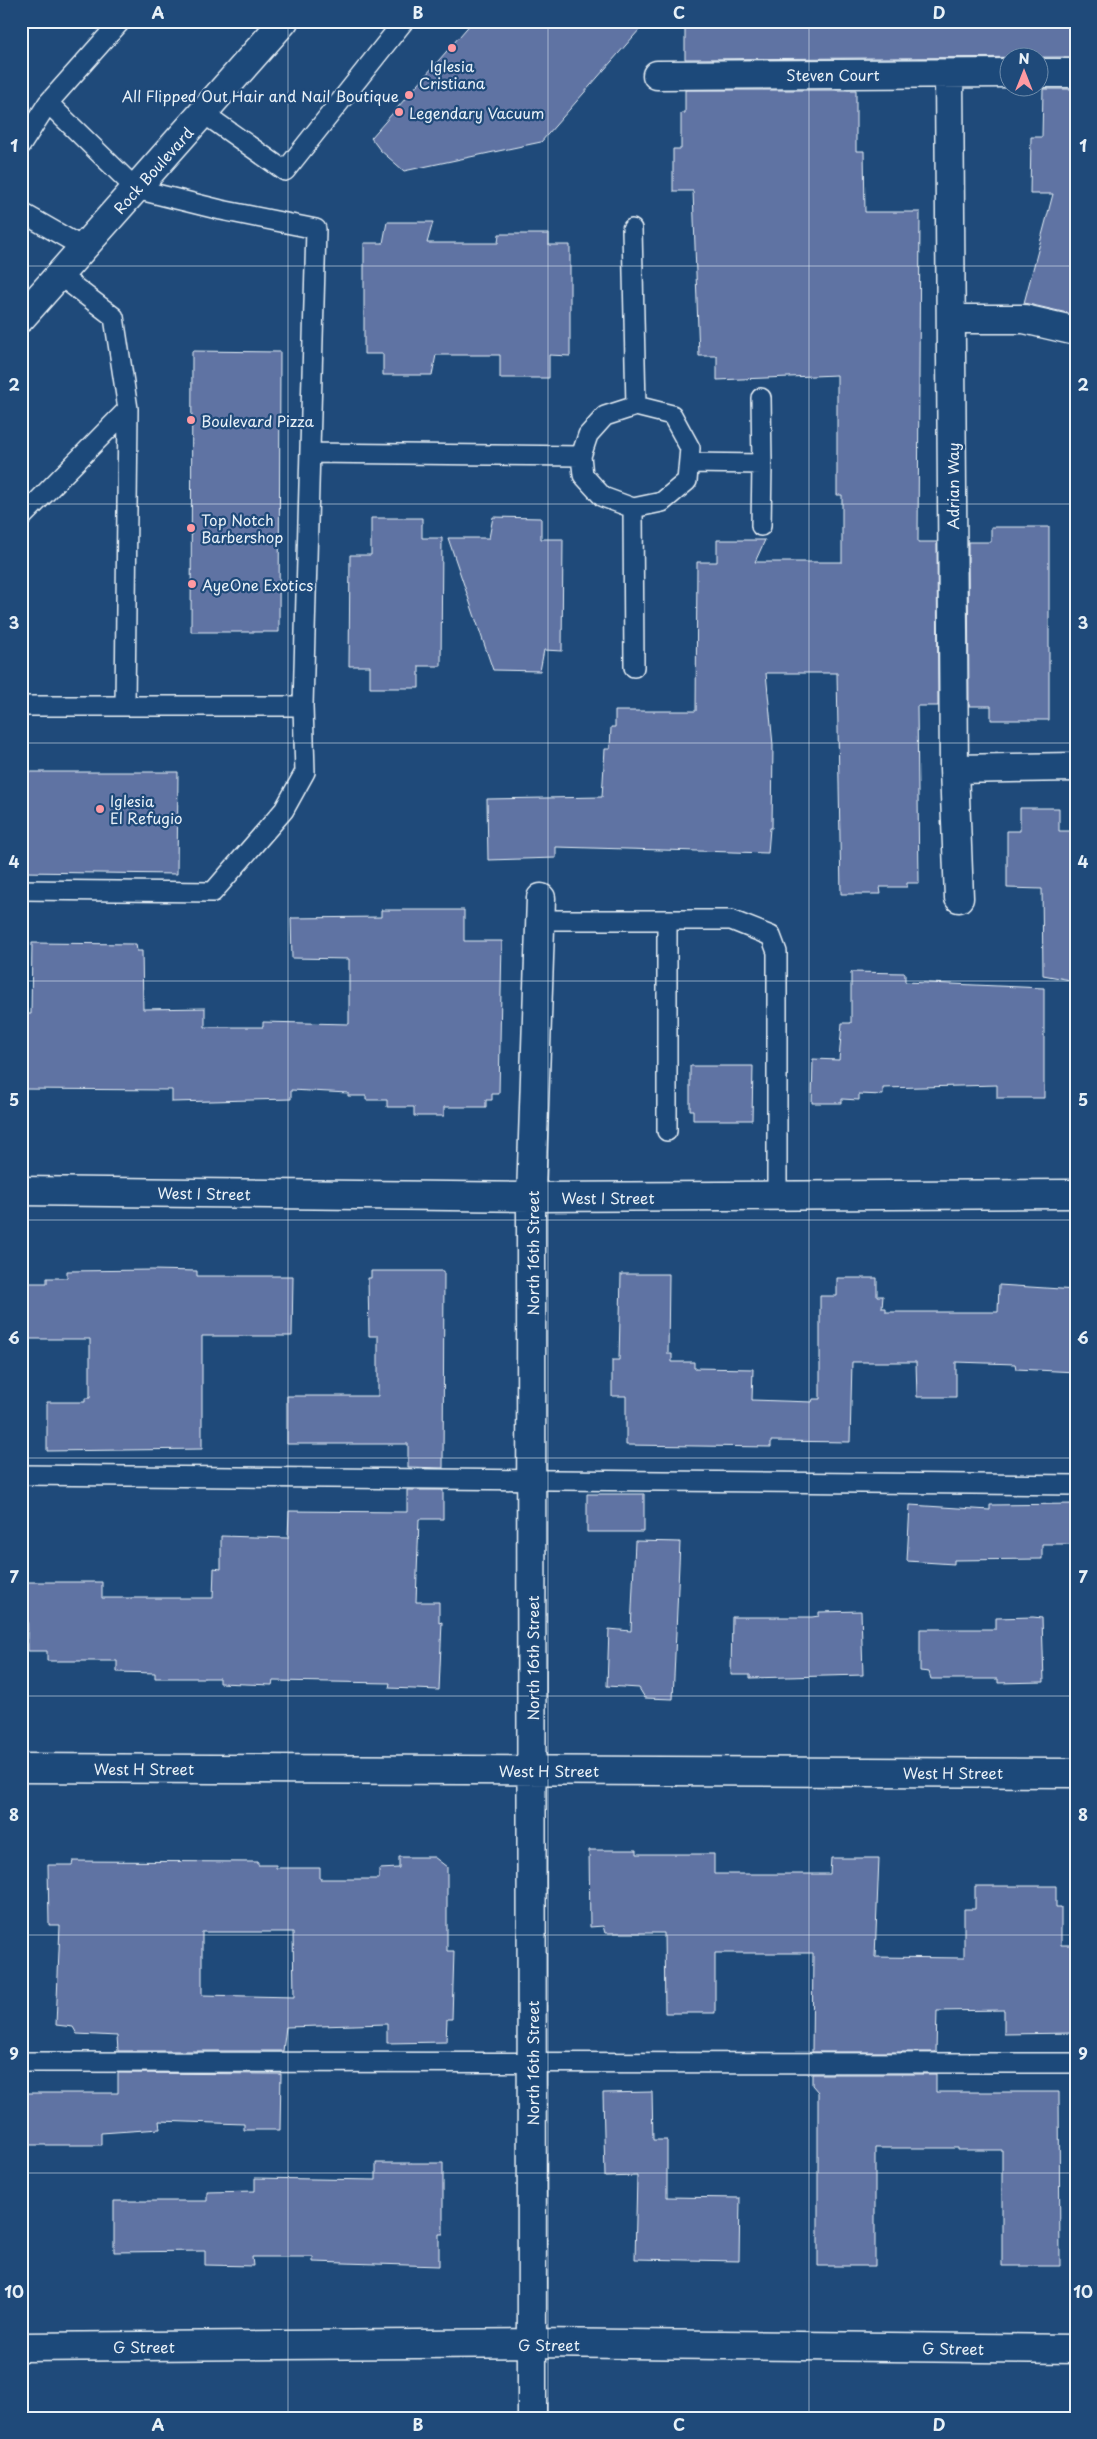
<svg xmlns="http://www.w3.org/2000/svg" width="1097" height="2439" font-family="'Playpen Sans',sans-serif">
<rect width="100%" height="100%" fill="#1f4a7a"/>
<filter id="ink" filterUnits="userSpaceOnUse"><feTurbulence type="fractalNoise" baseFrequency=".02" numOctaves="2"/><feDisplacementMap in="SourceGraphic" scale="10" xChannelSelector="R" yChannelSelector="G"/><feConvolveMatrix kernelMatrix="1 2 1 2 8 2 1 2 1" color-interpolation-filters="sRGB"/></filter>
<g filter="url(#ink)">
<path fill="#5e73a3" stroke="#e8f1f8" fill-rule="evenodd" d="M 473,21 L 647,21 L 541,142 L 404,171 L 380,150 L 371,138 Z
M 685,21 L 1076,21 L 1076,57 L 685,59 Z
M 1043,89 L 1076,89 L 1076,315 L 1024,303 L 1053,194 L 1030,194 L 1031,137 L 1042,137 Z
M 685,90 L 856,90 L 856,151 L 864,151 L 865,212 L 920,212 L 918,542 L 937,542 L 938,706 L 917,706 L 919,883 L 907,883 L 907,887 L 880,887 L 881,894 L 841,894 L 837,673 L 766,673 L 773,745 L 772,828 L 770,828 L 768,853 L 556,847 L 556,858 L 488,860 L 487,799 L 602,797 L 605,749 L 610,749 L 611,727 L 615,727 L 615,711 L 696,711 L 697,562 L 717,562 L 717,540 L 765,540 L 755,562 L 842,562 L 842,495 L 837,495 L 837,375 L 717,380 L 717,356 L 699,356 L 693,191 L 673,191 L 673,149 L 681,149 L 681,113 L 685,113 Z
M 387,222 L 433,222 L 427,243 L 498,243 L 499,234 L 549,234 L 549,245 L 570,245 L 570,356 L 549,355 L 549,378 L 500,378 L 500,355 L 436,355 L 432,375 L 383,375 L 383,354 L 364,354 L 364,243 L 383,243 Z
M 192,351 L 280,352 L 279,632 L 191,632 Z
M 493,517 L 541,518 L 541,539 L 563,539 L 562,651 L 544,650 L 540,671 L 493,670 L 448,538 L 489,538 Z
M 371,518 L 422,518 L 422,538 L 442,538 L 441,666 L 419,666 L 419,688 L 370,688 L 370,666 L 349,666 L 350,555 L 371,555 Z
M 991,527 L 1049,527 L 1049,720 L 991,720 L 991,706 L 969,706 L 968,542 L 991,542 Z
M 21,772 L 178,772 L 177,874 L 21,872 Z
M 1020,808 L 1059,808 L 1059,831 L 1076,831 L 1076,981 L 1043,975 L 1042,889 L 1007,888 L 1007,831 L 1020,831 Z
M 381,910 L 464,910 L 464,941 L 502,941 L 499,1094 L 492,1094 L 492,1100 L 486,1100 L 486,1107 L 444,1107 L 444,1116 L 414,1116 L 414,1107 L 387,1107 L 387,1100 L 366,1100 L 366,1096 L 348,1096 L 348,1093 L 291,1090 L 291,1099 L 172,1102 L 172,1090 L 21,1089 L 21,1014 L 31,1014 L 32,943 L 136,944 L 137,951 L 142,951 L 143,1009 L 205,1008 L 205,1027 L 263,1027 L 263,1022 L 349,1024 L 349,959 L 292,958 L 291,918 L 381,917 Z
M 851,972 L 905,973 L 905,982 L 1044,988 L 1044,1098 L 997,1098 L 997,1085 L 883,1088 L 883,1095 L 859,1094 L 859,1100 L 842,1099 L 842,1103 L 812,1103 L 813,1059 L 839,1060 L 842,1023 L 851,1023 Z
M 690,1066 L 753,1066 L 752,1120 L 693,1120 L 693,1110 L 690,1110 Z
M 153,1270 L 197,1271 L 197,1276 L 293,1276 L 292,1336 L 202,1336 L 202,1449 L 47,1451 L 47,1402 L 85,1402 L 85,1398 L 90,1398 L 90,1339 L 21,1339 L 21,1283 L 47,1283 L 47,1278 L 67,1278 L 67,1271 Z
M 371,1271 L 444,1271 L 443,1468 L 408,1467 L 408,1444 L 287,1444 L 287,1396 L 378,1396 L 378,1336 L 369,1336 L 368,1278 L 371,1278 Z
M 621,1274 L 669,1274 L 668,1354 L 672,1354 L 672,1362 L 694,1362 L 694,1368 L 753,1369 L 752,1400 L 812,1402 L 813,1399 L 820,1399 L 820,1296 L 837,1296 L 837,1278 L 877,1278 L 877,1296 L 883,1296 L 882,1308 L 886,1308 L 886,1312 L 998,1312 L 999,1285 L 1076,1290 L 1076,1372 L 1016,1369 L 1015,1364 L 956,1362 L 956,1397 L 917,1397 L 916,1362 L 852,1362 L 850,1442 L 771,1441 L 771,1447 L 626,1445 L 626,1396 L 612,1396 L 612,1360 L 619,1360 Z
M 407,1490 L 443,1490 L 443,1519 L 419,1519 L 416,1602 L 439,1602 L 439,1623 L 442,1622 L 439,1690 L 389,1688 L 390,1683 L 273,1681 L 272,1685 L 219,1683 L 219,1678 L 155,1678 L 155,1673 L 117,1672 L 117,1661 L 47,1661 L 47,1651 L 28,1651 L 27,1582 L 102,1582 L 102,1598 L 213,1598 L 214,1568 L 221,1569 L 221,1536 L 288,1538 L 289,1511 L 407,1512 Z
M 587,1494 L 644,1494 L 644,1532 L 587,1532 Z
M 1076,1504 L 1076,1544 L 1042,1544 L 1042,1559 L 954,1560 L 954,1564 L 907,1561 L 910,1505 L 990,1510 L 990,1505 Z
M 635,1541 L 680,1542 L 673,1699 L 645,1698 L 639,1688 L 607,1686 L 609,1629 L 631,1631 Z
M 861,1611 L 863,1675 L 750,1678 L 750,1675 L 731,1675 L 732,1617 L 812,1617 L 819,1616 L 819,1612 Z
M 1033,1617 L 1042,1618 L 1044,1682 L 998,1683 L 998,1679 L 931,1679 L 929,1672 L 920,1671 L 920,1629 L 996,1629 L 996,1618 Z
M 589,1850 L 637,1850 L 637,1854 L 714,1854 L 714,1874 L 830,1874 L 831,1858 L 879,1858 L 875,1957 L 964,1958 L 964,1909 L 975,1909 L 975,1886 L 1056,1886 L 1056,1907 L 1061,1907 L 1061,1945 L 1076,1945 L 1076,2033 L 1004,2034 L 1004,2010 L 937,2011 L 936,2052 L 812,2052 L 813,1953 L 715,1953 L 715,2013 L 665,2013 L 664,1933 L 605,1933 L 603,1926 L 590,1927 Z
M 399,1857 L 434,1857 L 447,1867 L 447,1951 L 454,1951 L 452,2019 L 447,2019 L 446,2042 L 387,2043 L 387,2024 L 286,2027 L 283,2051 L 118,2051 L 117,2036 L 77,2034 L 73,2027 L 56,2025 L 60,1925 L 49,1925 L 48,1865 L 72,1865 L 73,1861 L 258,1862 L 258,1865 L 276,1865 L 276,1868 L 320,1868 L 320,1879 L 379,1879 L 379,1869 L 399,1868 ZM 202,1932 L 293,1932 L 294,1997 L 202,1995 Z
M 118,2073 L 281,2074 L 280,2130 L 244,2130 L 244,2124 L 159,2121 L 160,2129 L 101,2133 L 101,2145 L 21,2145 L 21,2093 L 118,2093 Z
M 812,2074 L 936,2074 L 936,2092 L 1059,2092 L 1060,2266 L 1002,2266 L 1002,2150 L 958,2150 L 958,2148 L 875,2148 L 875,2266 L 818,2266 L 818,2092 L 812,2085 Z
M 652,2092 L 653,2140 L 667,2140 L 667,2197 L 740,2198 L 739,2261 L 635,2259 L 637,2176 L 605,2177 L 603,2093 Z
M 376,2163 L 443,2163 L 443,2234 L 439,2234 L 439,2266 L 313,2262 L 313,2257 L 252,2257 L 253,2266 L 205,2265 L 205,2251 L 114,2252 L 114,2201 L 207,2201 L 207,2192 L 255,2191 L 255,2178 L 376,2180 Z"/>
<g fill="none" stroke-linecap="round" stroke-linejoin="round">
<g stroke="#e8f1f8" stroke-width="22">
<path id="lane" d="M 203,113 L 285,171 L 404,21
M 21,145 L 48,103 L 121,21
M 21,212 L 84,248
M 632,229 L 636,406
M 310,453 L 581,456 L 588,435 L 605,416 L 636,406 L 672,415 L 690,448 L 687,481 L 662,502 L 633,508 L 603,497 L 583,475 L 581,456
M 689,463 L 762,464 L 761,398
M 633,508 L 634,667
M 21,518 L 128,409 L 114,317 L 59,275
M 761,526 L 762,464
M 21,706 L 303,706 L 316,229 L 221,210 L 136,189 L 48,103
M 125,706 L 128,409
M 21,890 L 213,892 L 284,810 L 305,772 L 303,706
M 541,920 L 731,920 L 771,936 L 777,952 L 777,1195
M 667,920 L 667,1131
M 21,1475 L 1076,1485
M 21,2062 L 1076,2063"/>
</g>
<g stroke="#e8f1f8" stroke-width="31">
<path id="street" d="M 1040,73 L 1076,73
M 949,74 L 954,769 L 959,898
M 657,75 L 1010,73
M 951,319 L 1024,319 L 1076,331
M 954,769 L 1076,767
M 21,1191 L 531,1197 L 1076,1194
M 21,1768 L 1076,1773
M 21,2347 L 533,2343 L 1076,2349
M 532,2418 L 531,1197 L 541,898"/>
</g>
<g stroke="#e8f1f8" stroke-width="31">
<path id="secondary" d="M 21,318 L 284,21"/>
</g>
<use href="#lane" stroke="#1f4a7a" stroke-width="19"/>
<use href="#street" stroke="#1f4a7a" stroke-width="28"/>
<use href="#secondary" stroke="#1f4a7a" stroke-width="28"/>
</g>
</g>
<path fill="none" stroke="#e8f1f8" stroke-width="1" stroke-opacity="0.55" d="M 288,21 L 288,2418M 548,21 L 548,2418M 809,21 L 809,2418M 21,266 L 1076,266M 21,504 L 1076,504M 21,743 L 1076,743M 21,981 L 1076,981M 21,1220 L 1076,1220M 21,1458 L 1076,1458M 21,1696 L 1076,1696M 21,1935 L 1076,1935M 21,2173 L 1076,2173"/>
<g fill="#ff9aa2" stroke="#1f4a7a" stroke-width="2">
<circle cx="452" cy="48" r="5"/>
<circle cx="409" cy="95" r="5"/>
<circle cx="399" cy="112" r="5"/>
<circle cx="191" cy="420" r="5"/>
<circle cx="191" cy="528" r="5"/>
<circle cx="192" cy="584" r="5"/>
<circle cx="100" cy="809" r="5"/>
</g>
<g text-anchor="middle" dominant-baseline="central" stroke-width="4.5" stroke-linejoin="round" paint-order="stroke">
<g font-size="15" fill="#e8f1f8" stroke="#1f4a7a" text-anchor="start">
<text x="452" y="65" text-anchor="middle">Iglesia<tspan x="452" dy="17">Cristiana</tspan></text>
<text x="399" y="95" text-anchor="end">All Flipped Out Hair and Nail Boutique</text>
<text x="409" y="112">Legendary Vacuum</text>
<text x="201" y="420">Boulevard Pizza</text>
<text x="201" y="519">Top Notch<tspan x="201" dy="17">Barbershop</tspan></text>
<text x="202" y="584">AyeOne Exotics</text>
<text x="110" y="800">Iglesia<tspan x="110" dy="17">El Refugio</tspan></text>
</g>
<g font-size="15" fill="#e8f1f8" stroke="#1f4a7a">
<text x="833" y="74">Steven Court</text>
<text transform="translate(153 170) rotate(-48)">Rock Boulevard</text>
<text transform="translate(952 486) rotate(-90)">Adrian Way</text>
<text transform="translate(204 1193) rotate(1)">West I Street</text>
<text x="608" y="1197">West I Street</text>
<text transform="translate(532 1253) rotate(-90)">North 16th Street</text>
<text transform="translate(532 1658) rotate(-90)">North 16th Street</text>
<text x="144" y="1768">West H Street</text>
<text x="549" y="1770">West H Street</text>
<text x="953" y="1772">West H Street</text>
<text transform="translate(532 2063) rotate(-90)">North 16th Street</text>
<text x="549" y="2344">G Street</text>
<text x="144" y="2346">G Street</text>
<text transform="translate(953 2348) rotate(1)">G Street</text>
</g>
</g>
<rect width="1097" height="2439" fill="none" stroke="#1f4a7a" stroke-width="55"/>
<g transform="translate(1024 72)"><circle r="24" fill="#1f4a7a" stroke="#6f8dac"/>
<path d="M0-4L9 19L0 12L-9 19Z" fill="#ff9aa2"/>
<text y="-8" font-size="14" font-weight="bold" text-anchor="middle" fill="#e8f1f8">N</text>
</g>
<rect x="28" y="28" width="1042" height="2384" fill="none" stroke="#e8f1f8" stroke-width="2"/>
<g font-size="16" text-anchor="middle" font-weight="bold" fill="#e8f1f8">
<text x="158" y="19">A</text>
<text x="418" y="19">B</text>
<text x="679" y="19">C</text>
<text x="939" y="19">D</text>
<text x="14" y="152">1</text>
<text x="1083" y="152">1</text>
<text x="14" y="391">2</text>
<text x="1083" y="391">2</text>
<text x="14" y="629">3</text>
<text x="1083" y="629">3</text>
<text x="14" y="868">4</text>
<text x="1083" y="868">4</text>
<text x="14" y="1106">5</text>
<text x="1083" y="1106">5</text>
<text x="14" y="1344">6</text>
<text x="1083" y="1344">6</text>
<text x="14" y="1583">7</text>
<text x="1083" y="1583">7</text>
<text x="14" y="1821">8</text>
<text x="1083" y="1821">8</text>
<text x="14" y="2060">9</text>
<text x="1083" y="2060">9</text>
<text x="14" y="2298">10</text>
<text x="1083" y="2298">10</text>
<text x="158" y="2431">A</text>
<text x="418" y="2431">B</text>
<text x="679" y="2431">C</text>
<text x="939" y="2431">D</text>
</g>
</svg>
